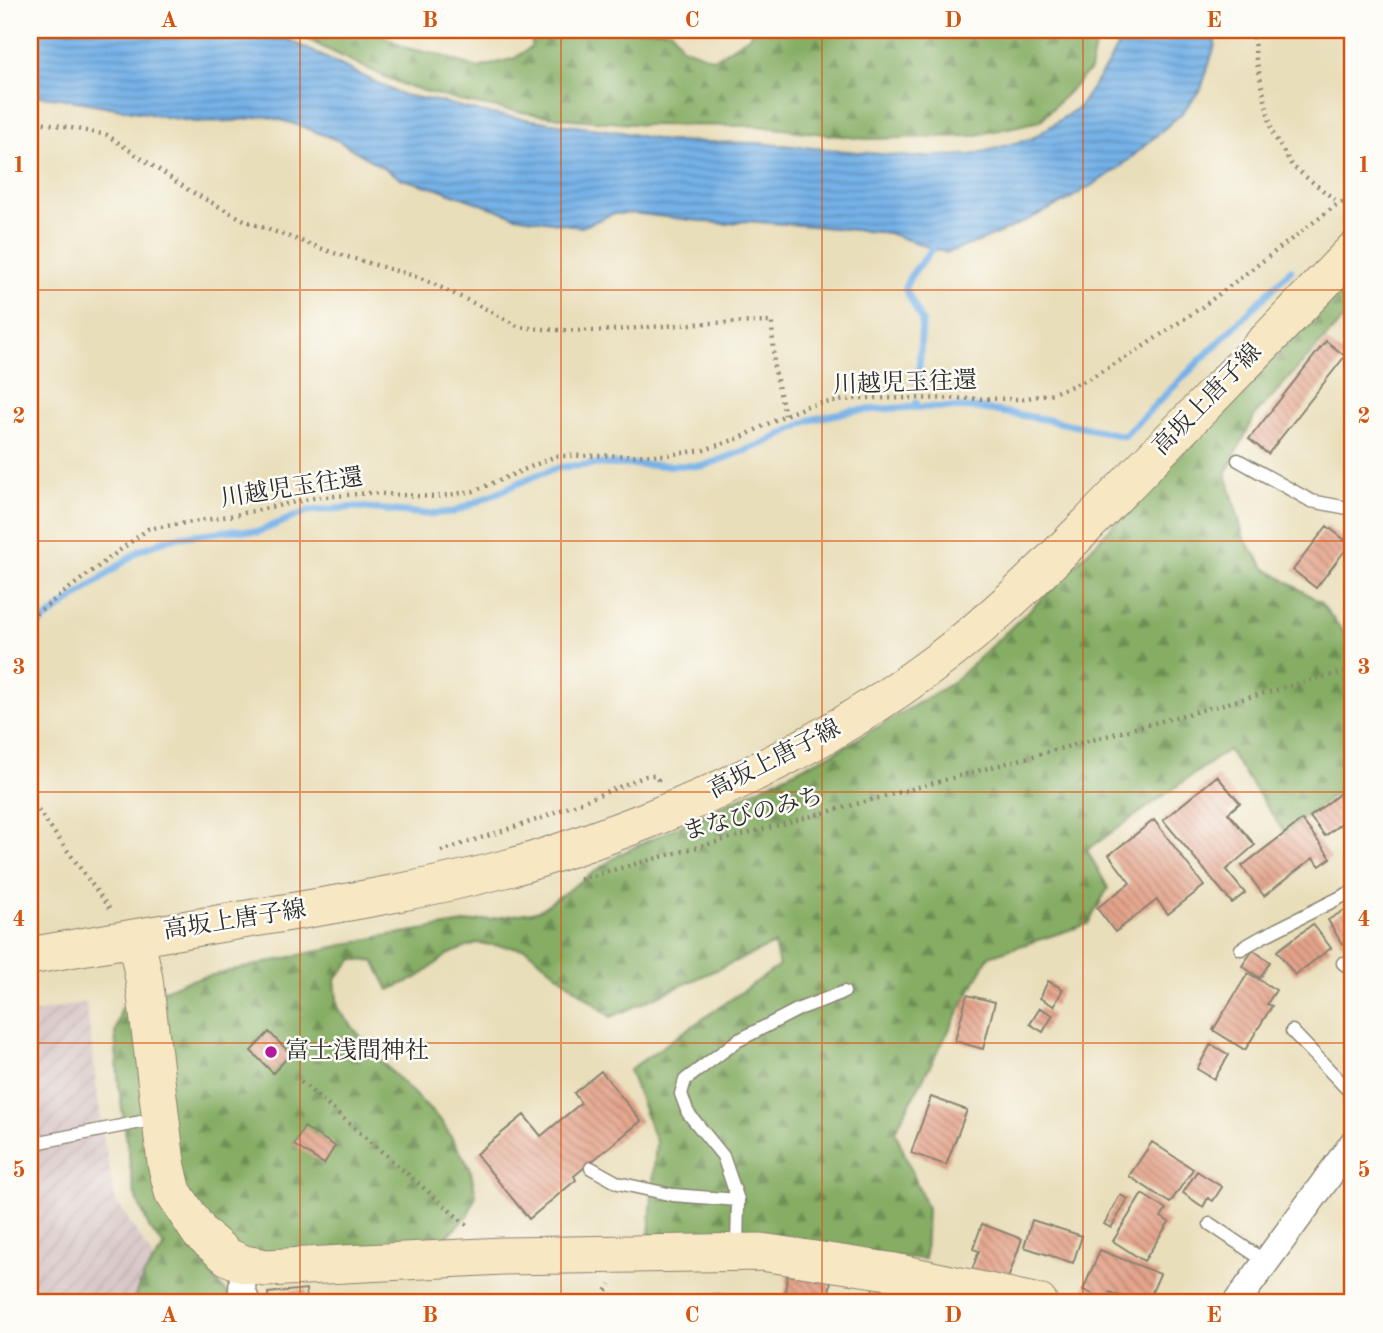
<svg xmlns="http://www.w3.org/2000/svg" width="1383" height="1333" font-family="'Old Standard TT','Noto Serif JP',serif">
<defs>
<pattern id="industrial-furrows" width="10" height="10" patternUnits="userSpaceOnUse" patternTransform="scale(1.75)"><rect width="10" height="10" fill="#d2bfbf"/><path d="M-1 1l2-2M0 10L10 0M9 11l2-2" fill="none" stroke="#b4a4a4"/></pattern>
<pattern id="forest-firs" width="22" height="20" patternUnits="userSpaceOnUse" patternTransform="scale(1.75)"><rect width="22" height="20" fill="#85ad64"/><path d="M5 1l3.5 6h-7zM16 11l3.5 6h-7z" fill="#6d8d53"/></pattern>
<pattern id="water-rules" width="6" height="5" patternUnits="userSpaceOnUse" patternTransform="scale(1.75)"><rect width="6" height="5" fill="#75b1e7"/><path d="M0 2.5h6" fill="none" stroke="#6090bb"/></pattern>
<pattern id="building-back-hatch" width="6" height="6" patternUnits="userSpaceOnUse" patternTransform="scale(1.75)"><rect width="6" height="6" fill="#e4a38a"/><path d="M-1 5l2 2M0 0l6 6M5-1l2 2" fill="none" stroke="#b98571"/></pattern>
</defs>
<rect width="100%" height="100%" fill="#fdfcf7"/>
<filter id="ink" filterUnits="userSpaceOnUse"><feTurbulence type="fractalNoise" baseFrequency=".0143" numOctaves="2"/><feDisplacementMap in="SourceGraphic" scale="14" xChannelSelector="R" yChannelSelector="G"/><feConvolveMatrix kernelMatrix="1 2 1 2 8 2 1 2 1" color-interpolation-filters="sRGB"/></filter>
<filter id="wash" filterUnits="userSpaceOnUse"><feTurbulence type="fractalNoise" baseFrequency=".00686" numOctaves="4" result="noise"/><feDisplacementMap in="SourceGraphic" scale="28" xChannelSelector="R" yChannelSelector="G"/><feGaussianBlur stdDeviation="1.57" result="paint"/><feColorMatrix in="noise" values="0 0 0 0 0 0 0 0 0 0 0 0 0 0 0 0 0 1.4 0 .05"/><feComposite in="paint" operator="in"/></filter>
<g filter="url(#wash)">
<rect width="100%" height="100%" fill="#e9deba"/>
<path fill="url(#industrial-furrows)" d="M 86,1002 L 102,1129 L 115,1199 L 165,1276 L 163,1303 L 30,1303 L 30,1014 Z"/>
<path fill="url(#forest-firs)" stroke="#586c48" stroke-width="2" d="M 270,30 L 372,30 L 406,48 L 439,55 L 478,68 L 515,58 L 531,47 L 534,30 L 671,30 L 682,47 L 714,59 L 750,36 L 751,30 L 1049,30 L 1057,37 L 1096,42 L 1090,70 L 1040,121 L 972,136 L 866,139 L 757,126 L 645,125 L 561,118 L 507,110 L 460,101 L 406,86 L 364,67 L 308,40 Z
M 1353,275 L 1353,308 L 1255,415 L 1226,473 L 1244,539 L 1265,568 L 1320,602 L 1353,644 L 1353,780 L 1285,833 L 1228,750 L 1087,850 L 1108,888 L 1088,924 L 989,956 L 895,1131 L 927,1208 L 925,1259 L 649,1236 L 656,1142 L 629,1070 L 779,966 L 774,944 L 611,1017 L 526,949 L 476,943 L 447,955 L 419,977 L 389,990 L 375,962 L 353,959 L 335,979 L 338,1009 L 377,1057 L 442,1122 L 470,1168 L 476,1195 L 468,1215 L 447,1237 L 423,1247 L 201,1254 L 215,1280 L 231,1297 L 233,1303 L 133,1303 C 139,1280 150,1265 165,1247 L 149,1228 L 134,1192 L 119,1088 L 115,1033 L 121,1009 L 183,982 L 378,937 L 538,911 L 620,854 L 835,752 L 952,683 L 1052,589 Z"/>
<path fill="url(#water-rules)" stroke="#506e89" stroke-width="2" d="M 30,30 L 44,33 L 60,30 L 200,30 L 214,32 L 248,32 L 285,38 L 402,95 L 443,102 L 480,112 L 552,123 L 621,132 L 664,141 L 758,143 L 913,157 L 971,155 L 1033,138 L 1079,107 L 1108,64 L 1125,30 L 1215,30 L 1215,45 L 1201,89 L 1181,114 L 1118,169 L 1066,201 L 1017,225 L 981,241 L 946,253 L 888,233 L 812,226 L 746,221 L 726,224 L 631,213 L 612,214 L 582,227 L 515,216 L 442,190 L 402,179 L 337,140 L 295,124 L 265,116 L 233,121 L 195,122 L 60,98 L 30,95 Z"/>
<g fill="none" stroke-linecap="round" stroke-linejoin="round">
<path stroke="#75b1e7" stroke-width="7" d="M 1347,181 L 1353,168
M 918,387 L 922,321 L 905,288 C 912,267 928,261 936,240
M 915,407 L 978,408 L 1049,420 L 1124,436 L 1291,270
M 30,633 L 44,620 L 140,550 L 171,538 L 234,530 L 258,532 L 308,511 L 357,507 L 425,514 L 454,512 L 532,477 L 561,467 L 598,464 L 703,466 L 765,443 L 810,420 L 850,411 L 915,407 L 916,403"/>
</g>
<g id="blocks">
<path fill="url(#building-back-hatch)" d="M 1326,341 L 1345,356 L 1268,454 L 1249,439 Z
M 1327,526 L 1350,544 L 1316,588 L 1293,570 Z
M 1217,776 L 1240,803 L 1228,813 L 1255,845 L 1226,870 L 1245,893 L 1232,903 L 1163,820 Z
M 1348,787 L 1353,794 L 1353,814 L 1325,836 L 1310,817 Z
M 1154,820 L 1204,886 L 1168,914 L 1157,900 L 1115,932 L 1097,908 L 1130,883 L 1109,855 Z
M 1302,820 L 1331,858 L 1320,866 L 1313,858 L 1264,896 L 1242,866 Z
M 1353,905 L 1353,938 L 1342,944 L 1328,920 Z
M 1313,924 L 1331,948 L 1295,975 L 1277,951 Z
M 1253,950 L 1270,962 L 1260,978 L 1242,966 Z
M 1248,973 L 1276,990 L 1267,1004 L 1272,1006 L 1245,1050 L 1213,1030 Z
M 1048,981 L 1063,989 L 1054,1006 L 1040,998 Z
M 967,995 L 995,1002 L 983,1049 L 955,1041 Z
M 1040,1008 L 1053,1015 L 1043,1032 L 1030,1024 Z
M 269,1032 L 291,1054 L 273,1073 L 251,1051 Z
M 1211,1044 L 1229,1055 L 1214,1079 L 1197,1069 Z
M 601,1071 L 641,1121 L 574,1176 L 576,1180 L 529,1219 L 476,1154 L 524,1115 L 541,1136 L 581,1103 L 574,1093 Z
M 931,1097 L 967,1110 L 946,1165 L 911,1153 Z
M 304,1127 L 335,1146 L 324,1164 L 294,1145 Z
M 1152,1142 L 1193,1169 L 1170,1203 L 1129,1176 Z
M 1197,1171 L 1222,1187 L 1213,1201 L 1208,1198 L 1203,1207 L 1183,1193 Z
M 1142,1194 L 1166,1209 L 1161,1217 L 1169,1222 L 1144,1261 L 1113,1241 Z
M 1120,1195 L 1128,1199 L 1111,1228 L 1104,1224 Z
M 1032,1220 L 1082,1236 L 1073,1263 L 1024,1247 Z
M 982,1224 L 1022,1239 L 1005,1287 L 970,1275 L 979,1251 L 973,1249 Z
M 1100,1250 L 1160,1274 L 1149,1299 L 1140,1296 L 1136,1303 L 1110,1292 L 1106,1300 L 1083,1290 Z
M 787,1275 L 831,1280 L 828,1302 L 821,1301 L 820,1303 L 784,1303 Z
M 874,1284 L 930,1299 L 929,1303 L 869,1303 Z
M 306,1289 L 307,1303 L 269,1303 L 268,1293 Z
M 713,1294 L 754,1302 L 754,1303 L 712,1303 Z"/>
</g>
</g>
<g filter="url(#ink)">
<use href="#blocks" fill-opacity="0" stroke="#8a8472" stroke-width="2"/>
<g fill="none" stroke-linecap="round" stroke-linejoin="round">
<g stroke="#8a8472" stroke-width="15">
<path id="lane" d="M 1238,460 L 1311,501 L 1353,509
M 1241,949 L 1262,937 L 1353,891
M 1343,963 L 1353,970
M 1292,1031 L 1353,1095
M 30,1144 L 156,1119
M 591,1168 L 618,1183 L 673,1195 L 738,1200
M 1210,1224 L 1266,1262
M 737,1248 L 738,1200 L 723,1156 L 688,1113 L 681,1094 L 685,1080 L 737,1041 L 799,1009 L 844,992"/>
</g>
<g stroke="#8a8472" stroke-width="29">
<path id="street" d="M 244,1264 L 242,1290 L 247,1303
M 1236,1303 L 1353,1143"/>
</g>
<g stroke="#8a8472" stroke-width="39">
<path id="secondary" d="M 136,938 L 144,979 L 166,1163 L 173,1192 L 200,1233 L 228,1257 L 244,1264 L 266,1268 L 503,1256 L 761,1252 L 895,1272 L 1039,1303
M 30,956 C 107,942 183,930 260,917 C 345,903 429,889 512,867 C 557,854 601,838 645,821 C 747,781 843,731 931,666 C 1007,610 1071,542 1136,475 C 1209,400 1281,326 1353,251"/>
</g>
<path stroke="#8a8472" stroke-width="4.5" stroke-dasharray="2 5" stroke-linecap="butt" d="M 1253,30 L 1256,59 L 1272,132 L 1292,166 L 1339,203
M 30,120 L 107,135 L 190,191 L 248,222 L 334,253 L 421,278 L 488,310 L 519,327 L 557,330 L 596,331 L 707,323 L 772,322 L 774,368 L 785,415
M 30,618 L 148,529 L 230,516 L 314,498 L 369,493 L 435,497 L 474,491 L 556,456 L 666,455 L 704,450 L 742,437 L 785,415 L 810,405 L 861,398 L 1023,399 L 1053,393 L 1085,381 L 1135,352 L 1202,307 L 1339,203 L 1353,199
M 30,799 L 112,912
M 441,851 L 539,819 L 646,776 L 654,775 L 658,780 L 655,783
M 580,879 L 1320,678 L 1353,670
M 301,1082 L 470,1228
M 600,1303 L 610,1284"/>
<use href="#lane" stroke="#fff" stroke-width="12"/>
<use href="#street" stroke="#fff" stroke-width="26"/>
<use href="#secondary" stroke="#f8e7c3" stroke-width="37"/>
</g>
</g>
<path fill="none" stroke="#d5540f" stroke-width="2" stroke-opacity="0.55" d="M 300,30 L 300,1303M 561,30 L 561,1303M 822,30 L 822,1303M 1083,30 L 1083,1303M 30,290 L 1353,290M 30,541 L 1353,541M 30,792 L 1353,792M 30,1043 L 1353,1043"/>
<circle fill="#b5179e" stroke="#fdfcf7" stroke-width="2.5" cx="271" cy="1052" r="7"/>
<g text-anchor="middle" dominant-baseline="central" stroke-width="5" stroke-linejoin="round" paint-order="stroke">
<g font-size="24" fill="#2b2b2b" stroke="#fdfcf7">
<text transform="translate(905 384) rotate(-2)">川越児玉往還</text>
<text transform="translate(1208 400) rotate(-46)">高坂上唐子線</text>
<text transform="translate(292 489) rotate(-9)">川越児玉往還</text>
<text transform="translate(775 760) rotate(-27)">高坂上唐子線</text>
<text transform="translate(753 815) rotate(-15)">まなびのみち</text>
<text transform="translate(235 921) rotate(-9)">高坂上唐子線</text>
</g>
<g font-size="24" fill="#2b2b2b" stroke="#fdfcf7" text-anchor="start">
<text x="285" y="1052">富士浅間神社</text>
</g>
</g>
<rect width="1383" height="1333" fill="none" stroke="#fdfcf7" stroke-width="77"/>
<rect x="38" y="38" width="1306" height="1256" fill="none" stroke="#d5540f" stroke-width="2.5"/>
<g font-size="23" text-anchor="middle" font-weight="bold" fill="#d5540f">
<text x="169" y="27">A</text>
<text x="430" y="27">B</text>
<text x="692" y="27">C</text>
<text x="953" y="27">D</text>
<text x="1214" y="27">E</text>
<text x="19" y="172">1</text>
<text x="1364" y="172">1</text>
<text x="19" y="423">2</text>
<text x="1364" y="423">2</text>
<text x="19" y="674">3</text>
<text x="1364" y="674">3</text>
<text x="19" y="926">4</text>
<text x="1364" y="926">4</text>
<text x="19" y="1177">5</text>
<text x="1364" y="1177">5</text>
<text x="169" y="1322">A</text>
<text x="430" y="1322">B</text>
<text x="692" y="1322">C</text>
<text x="953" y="1322">D</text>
<text x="1214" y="1322">E</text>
</g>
</svg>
